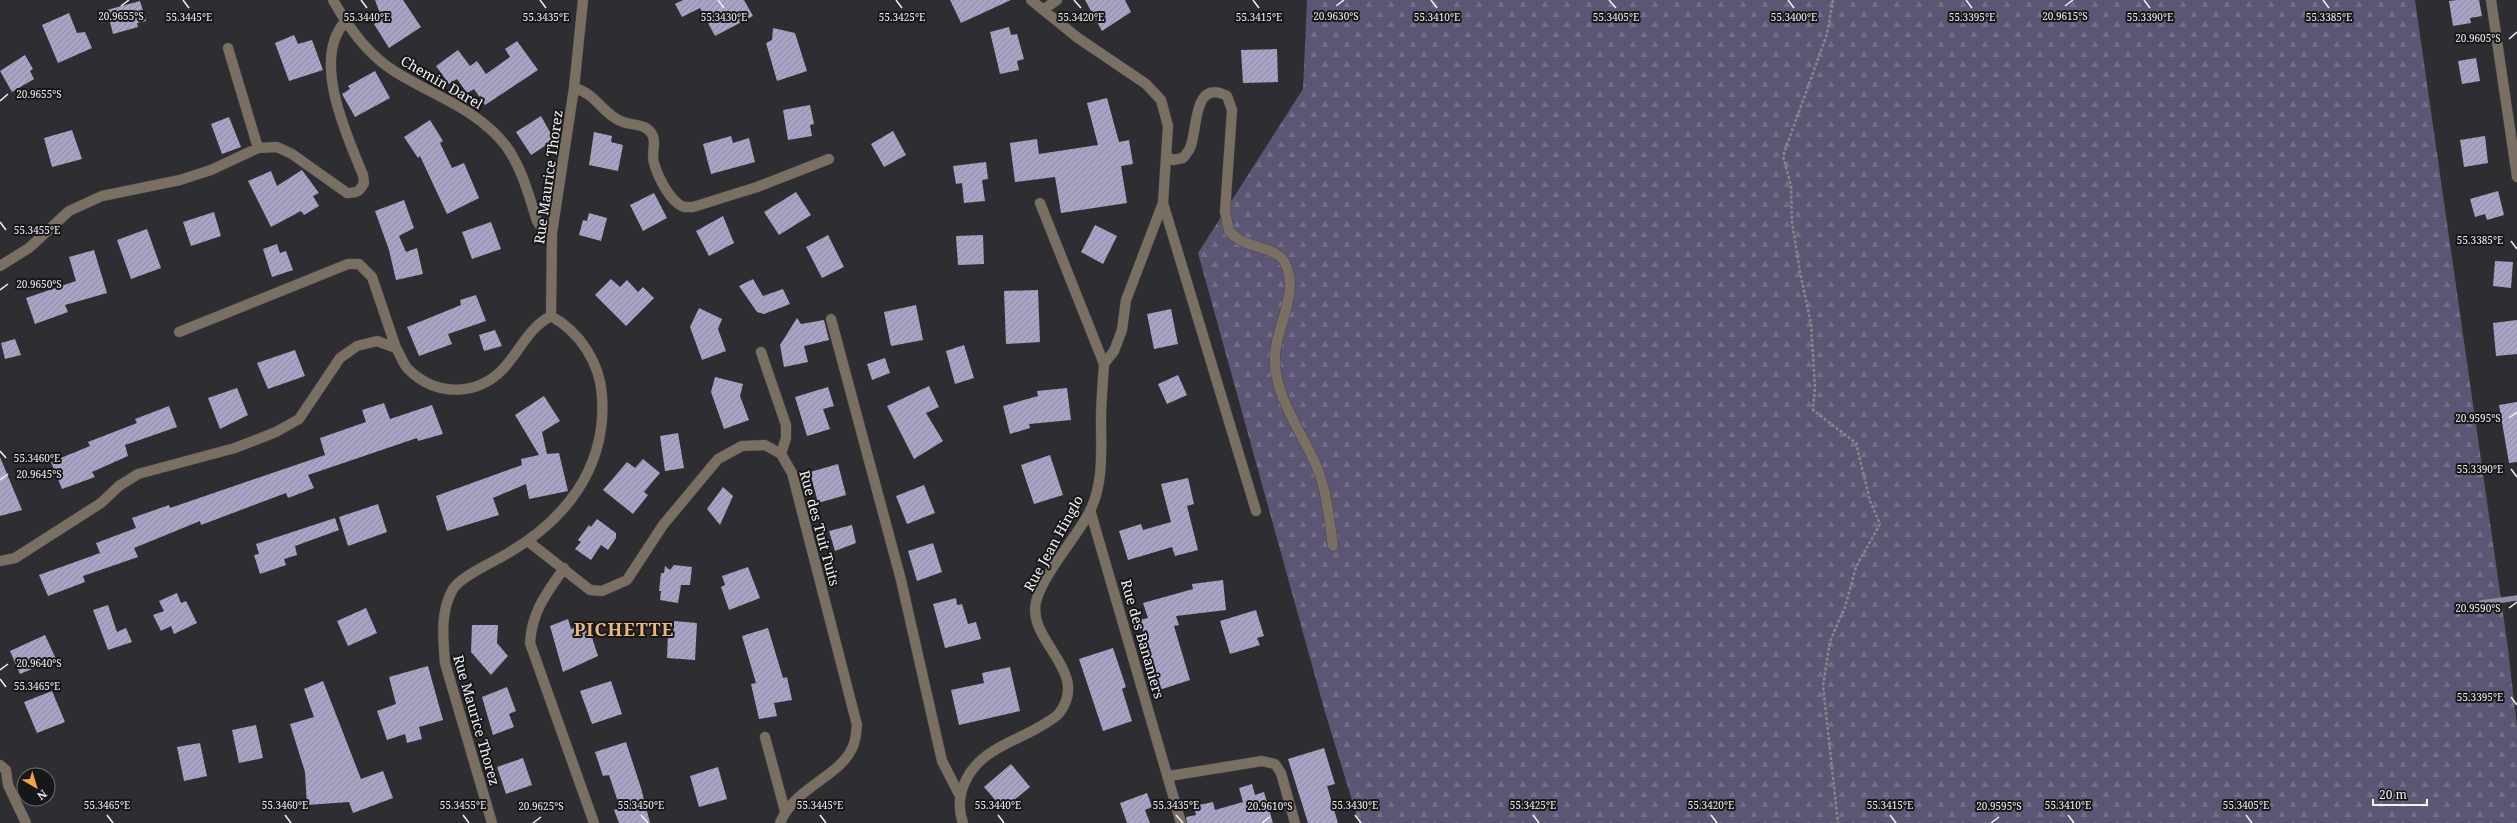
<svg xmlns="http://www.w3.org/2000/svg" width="2517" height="823" font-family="'Noto Serif',serif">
<defs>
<pattern id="forest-firs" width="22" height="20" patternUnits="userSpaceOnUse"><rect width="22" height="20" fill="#5c5574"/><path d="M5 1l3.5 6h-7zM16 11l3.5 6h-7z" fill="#746e88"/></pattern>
<pattern id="building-hatch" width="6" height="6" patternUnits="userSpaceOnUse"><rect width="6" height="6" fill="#a9a3c5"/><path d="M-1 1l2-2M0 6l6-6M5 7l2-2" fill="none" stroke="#8c88a0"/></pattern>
</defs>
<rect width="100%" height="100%" fill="#2e2e32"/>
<path fill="url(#forest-firs)" d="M 1307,0 L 2415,0 L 2508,648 L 2517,727 L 2517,823 L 1359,823 L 1325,712 L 1198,253 L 1303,89 Z"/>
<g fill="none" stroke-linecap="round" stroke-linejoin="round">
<path stroke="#908ca2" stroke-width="5.5" d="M 2481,603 L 2517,598"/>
</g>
<path fill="url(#building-hatch)" d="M 375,0 L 403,0 L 421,27 L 389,48 L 374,24 L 382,19 Z
M 683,0 L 744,0 L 753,16 L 715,36 L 700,8 L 682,17 L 675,4 Z
M 950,0 L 1011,0 L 961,23 Z
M 1085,0 L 1125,0 L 1131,12 L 1102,31 Z
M 2457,0 L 2479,0 L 2482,16 L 2470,18 L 2471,23 L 2453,26 L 2449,1 Z
M 140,1 L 146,21 L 137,23 L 138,27 L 113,34 L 107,10 Z
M 69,13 L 77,33 L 85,32 L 92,48 L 58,63 L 42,25 Z
M 1009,27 L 1011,35 L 1017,34 L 1024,59 L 1017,61 L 1019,70 L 1000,74 L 990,32 Z
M 773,28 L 795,33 L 807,71 L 777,81 L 766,43 L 772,40 Z
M 294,35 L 298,44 L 312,40 L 323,70 L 289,81 L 275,43 Z
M 517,41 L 538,70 L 485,105 L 474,89 L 467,93 L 457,79 L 449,84 L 436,66 L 458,50 L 470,66 L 477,61 L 486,74 L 510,57 L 505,49 Z
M 1277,49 L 1278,82 L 1243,83 L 1241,50 Z
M 25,55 L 33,69 L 30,71 L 34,79 L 12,92 L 0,71 Z
M 2476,58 L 2480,81 L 2462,84 L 2458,61 Z
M 375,71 L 390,98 L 355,117 L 342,94 L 350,89 L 348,86 Z
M 1107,98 L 1119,142 L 1129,140 L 1133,164 L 1121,166 L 1127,203 L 1061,213 L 1055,177 L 1015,182 L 1010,143 L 1037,139 L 1039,154 L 1098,145 L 1087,103 Z
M 810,105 L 814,124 L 810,125 L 812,136 L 788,140 L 783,110 Z
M 541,116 L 552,136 L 551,142 L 531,155 L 516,132 Z
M 229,117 L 241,147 L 222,154 L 211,124 Z
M 430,120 L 443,141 L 440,143 L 452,168 L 464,163 L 479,198 L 447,214 L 420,156 L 418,158 L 404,137 Z
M 72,130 L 82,159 L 52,167 L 44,138 Z
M 893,131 L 906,155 L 884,167 L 871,144 Z
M 594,132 L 612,136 L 611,142 L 623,145 L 618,171 L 589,165 Z
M 731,136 L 733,143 L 749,138 L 755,162 L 711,174 L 703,144 Z
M 2485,136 L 2488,163 L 2464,167 L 2460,140 Z
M 986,162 L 988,179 L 982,180 L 985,201 L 964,203 L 962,183 L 956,184 L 953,166 Z
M 302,170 L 319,193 L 313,196 L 319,206 L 304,215 L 301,211 L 271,227 L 248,181 L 271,171 L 277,186 Z
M 2498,191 L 2504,215 L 2487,220 L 2485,214 L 2475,217 L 2470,199 Z
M 796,192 L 811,215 L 779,235 L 764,212 Z
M 654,193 L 667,218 L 643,231 L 630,205 Z
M 404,200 L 414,228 L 399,236 L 406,252 L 417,248 L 423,274 L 396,280 L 389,250 L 375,211 Z
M 214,212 L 221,236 L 191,246 L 183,222 Z
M 589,213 L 607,218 L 601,241 L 579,235 L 583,220 L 587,221 Z
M 723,216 L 734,243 L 709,256 L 696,231 Z
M 491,222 L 501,249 L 472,259 L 462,232 Z
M 1095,225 L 1117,236 L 1103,264 L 1081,252 Z
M 147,229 L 161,268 L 131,279 L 117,240 Z
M 828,235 L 844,267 L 822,278 L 806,247 Z
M 983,235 L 984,264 L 958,265 L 956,236 Z
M 277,244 L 280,253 L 286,251 L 293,270 L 272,277 L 263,249 Z
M 94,250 L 107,293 L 65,305 L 68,312 L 35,324 L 26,298 L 76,281 L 69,257 Z
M 2495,261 L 2513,262 L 2511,288 L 2493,286 Z
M 611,279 L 620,287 L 627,280 L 638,292 L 643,287 L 654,298 L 626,326 L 595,295 Z
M 753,279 L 763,296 L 783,289 L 790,304 L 764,314 L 757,312 L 739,286 Z
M 1038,290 L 1040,342 L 1006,344 L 1004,291 Z
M 476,295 L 486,321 L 448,334 L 452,344 L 419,356 L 407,327 L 461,305 L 460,300 Z
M 916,305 L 923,340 L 891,346 L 884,312 Z
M 699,308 L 722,319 L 718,329 L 726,351 L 702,360 L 690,327 Z
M 1171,309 L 1178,344 L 1154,349 L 1147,314 Z
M 797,318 L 801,324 L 824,320 L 829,340 L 804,346 L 808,362 L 784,367 L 780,345 Z
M 2517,320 L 2517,354 L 2496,356 L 2493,323 Z
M 495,330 L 502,346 L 484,351 L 479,335 Z
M 15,339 L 21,355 L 5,359 L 1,343 Z
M 964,345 L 974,378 L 955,384 L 946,351 Z
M 295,350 L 305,376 L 268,389 L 257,363 Z
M 885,358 L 890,373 L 872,380 L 867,364 Z
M 1178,375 L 1187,395 L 1167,404 L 1158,384 Z
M 715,377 L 743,384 L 740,396 L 749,420 L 724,429 L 711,392 Z
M 929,386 L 939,407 L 926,413 L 943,441 L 914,459 L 887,406 Z
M 828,387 L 834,406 L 823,409 L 830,429 L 807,436 L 795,397 Z
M 237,388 L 248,415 L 220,429 L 208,398 Z
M 1067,388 L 1071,420 L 1029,424 L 1030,428 L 1010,434 L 1003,406 L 1038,396 L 1037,391 Z
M 544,396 L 560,421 L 542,432 L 547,454 L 559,453 L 568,491 L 529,499 L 526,484 L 493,498 L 499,515 L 447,531 L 436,496 L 522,465 L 521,459 L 539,455 L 515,415 Z
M 2517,402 L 2517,462 L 2509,463 L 2499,405 Z
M 384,403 L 390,419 L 432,405 L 443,434 L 418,441 L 417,438 L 308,475 L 314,488 L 288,498 L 286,493 L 201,525 L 200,521 L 134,548 L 138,557 L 83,576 L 85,582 L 48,596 L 39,575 L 100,553 L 96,543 L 136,528 L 132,518 L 169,505 L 170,508 L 325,455 L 320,438 L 366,422 L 362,410 Z
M 169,406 L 177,427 L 125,445 L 128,456 L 92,472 L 95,477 L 62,489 L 51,462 L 90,446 L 88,442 L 137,423 L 135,419 Z
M 678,433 L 684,468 L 665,471 L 660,436 Z
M 1050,455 L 1063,495 L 1034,504 L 1021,465 Z
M 0,457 L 22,510 L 0,516 Z
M 643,459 L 660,473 L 644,492 L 648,495 L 633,514 L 603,490 L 627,462 L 635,468 Z
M 838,464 L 846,495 L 818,503 L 810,472 Z
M 1188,478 L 1194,504 L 1187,506 L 1198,550 L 1175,556 L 1172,547 L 1128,560 L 1119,531 L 1141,524 L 1143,530 L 1171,522 L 1161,484 Z
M 924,485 L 935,513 L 907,524 L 896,496 Z
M 723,487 L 733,496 L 720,525 L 707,509 Z
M 378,504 L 387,532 L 348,546 L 339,517 Z
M 335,518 L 339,530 L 295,546 L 297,555 L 284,559 L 286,565 L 260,574 L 254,555 L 259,554 L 256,544 Z
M 597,519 L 616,533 L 616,538 L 608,550 L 601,545 L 591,560 L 575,549 L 581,542 L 578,540 L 589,525 L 591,527 Z
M 852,525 L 856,543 L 835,551 L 829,531 Z
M 933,543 L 942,572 L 917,581 L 908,551 Z
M 674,565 L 692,567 L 690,585 L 681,585 L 678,603 L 660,600 L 661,591 L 659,591 L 661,573 L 664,573 L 665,566 L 670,570 Z
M 748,567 L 760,598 L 729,610 L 721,587 L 725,585 L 722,576 Z
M 1223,580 L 1226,610 L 1176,616 L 1179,625 L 1174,626 L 1190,680 L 1159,690 L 1140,620 L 1148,618 L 1143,603 L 1193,589 L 1192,584 Z
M 177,593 L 181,603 L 186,601 L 197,623 L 174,634 L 171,626 L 161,631 L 153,615 L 164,611 L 159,601 Z
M 956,598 L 957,605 L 962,604 L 968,624 L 976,622 L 981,639 L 945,648 L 933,604 Z
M 108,605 L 117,632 L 126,628 L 132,642 L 108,650 L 93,610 Z
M 366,608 L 377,633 L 348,646 L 337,621 Z
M 1256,610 L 1264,636 L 1257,638 L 1260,645 L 1230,654 L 1220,621 Z
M 568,619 L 571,629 L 581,625 L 589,628 L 598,656 L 563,672 L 550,626 Z
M 674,621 L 697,623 L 695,660 L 667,658 L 668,634 L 673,635 Z
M 472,625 L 498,625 L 497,643 L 508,656 L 491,675 L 471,652 Z
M 768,628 L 783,678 L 787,677 L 792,700 L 774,703 L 777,716 L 759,719 L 751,684 L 756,683 L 742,636 Z
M 45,635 L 56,659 L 20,674 L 10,651 Z
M 1113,648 L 1126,687 L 1122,689 L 1132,721 L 1103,731 L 1079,659 Z
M 428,666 L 443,720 L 419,727 L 422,739 L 407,743 L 405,734 L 387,740 L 377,711 L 396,704 L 389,677 Z
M 1010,667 L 1020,711 L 959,725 L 951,690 L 984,683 L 982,673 Z
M 323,681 L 361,779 L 383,771 L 393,798 L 353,813 L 349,802 L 307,805 L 305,772 L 290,724 L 314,717 L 304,689 Z
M 611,681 L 622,714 L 592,724 L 580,691 Z
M 507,687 L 516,711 L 509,714 L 514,727 L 493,735 L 482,697 Z
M 52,691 L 65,722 L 37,733 L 24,702 Z
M 256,725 L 263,758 L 239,763 L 232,730 Z
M 626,742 L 641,788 L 650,823 L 619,823 L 614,810 L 620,808 L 609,775 L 603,776 L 595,752 Z
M 200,743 L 207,776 L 184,781 L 177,747 Z
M 1324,748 L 1335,784 L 1327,786 L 1338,823 L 1308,823 L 1288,759 Z
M 523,758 L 532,785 L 506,794 L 497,767 Z
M 1011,764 L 1030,787 L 1003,809 L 984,787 Z
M 718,767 L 727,799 L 699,807 L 690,776 Z
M 1252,784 L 1255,795 L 1264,792 L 1273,823 L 1187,823 L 1186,817 L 1196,815 L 1194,806 L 1213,802 L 1215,810 L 1243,802 L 1239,788 Z
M 1147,793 L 1152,807 L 1145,810 L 1150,823 L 1127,823 L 1120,803 Z"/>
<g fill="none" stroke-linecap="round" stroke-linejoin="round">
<g stroke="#49494d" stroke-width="11">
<path id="minor" d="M 333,0 C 347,25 367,53 391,69 C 430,95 476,107 506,146 C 522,168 529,196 537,221 L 541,227 L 552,233
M 2491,0 L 2517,177
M 1043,10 L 1057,0
M 228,48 L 258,148
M 574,88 C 596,93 603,115 623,122 C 634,126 647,123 653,136 C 656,144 651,154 654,163 C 658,177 670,202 684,207 L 693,207 L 757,187 L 829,159
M 1166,156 L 1173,160 L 1183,158 C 1185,155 1189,151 1190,148 C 1198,131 1192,78 1227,96 L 1232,110 L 1225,212 L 1229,231 C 1246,251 1275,244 1285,263 C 1301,295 1272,332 1275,365 C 1278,401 1302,433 1316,465 C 1327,491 1329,518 1333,546
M 1040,203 L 1104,364
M 1163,203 L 1256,511
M 0,266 L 29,248 L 69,211 L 102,196 L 180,180 L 211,170 L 258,148 L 277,147 L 292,154 L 347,193 C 357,193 360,191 364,183 L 363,175 C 347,136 311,59 345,22
M 551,316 L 552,233 L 574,88 L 583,0
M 831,319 L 901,580 L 942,761 L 959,794
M 179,332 L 348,264 L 359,264 L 372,277 L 396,348
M 761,352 L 786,425 L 786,438 L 781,454
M 1090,510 L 1181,823
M 529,542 L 590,590 L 602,591 L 627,580 L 663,525 L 718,459 L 742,446 L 765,445 L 781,454 L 792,473 L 857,725 C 856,732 856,740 853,746 C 841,777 795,786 780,823
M 0,561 L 15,558 L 101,503 L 119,486 L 138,474 L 235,448 L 276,432 L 299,419 L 340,358 L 357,346 L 377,341 L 396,348 C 400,354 403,364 408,369 C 435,396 476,397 503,369 C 520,351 528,328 551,316
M 564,568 C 546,594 532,611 530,643 L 594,823
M 765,737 L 785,811
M 0,765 L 6,770 L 8,785 L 26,823
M 1169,776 L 1262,761 L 1275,764 L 1281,773 L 1295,823
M 492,823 L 445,663 C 443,638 440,611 453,589 C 460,577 491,563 503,556 C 564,522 607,469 602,396 C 600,363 580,332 551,316
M 963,823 C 958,809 959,795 965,782 C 980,748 1017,742 1046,723 C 1050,720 1057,717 1060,712 C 1090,671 1027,641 1036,602 C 1042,575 1077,537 1090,511 C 1104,482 1101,450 1101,419 C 1101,401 1103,382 1104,364 L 1114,351 L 1122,330 L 1126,300 L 1163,203 L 1168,126 L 1161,100 L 1146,84 L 1078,38 L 1031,0"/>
</g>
<path stroke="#88878b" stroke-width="2.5" stroke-dasharray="3 2" stroke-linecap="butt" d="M 1833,0 L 1827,34 L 1783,156 L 1791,186 L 1792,222 L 1800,272 L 1811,324 L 1815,387 L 1813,410 L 1856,443 L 1870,501 L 1880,524 L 1856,567 L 1845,607 L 1830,641 L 1823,686 L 1838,823"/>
<use href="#minor" stroke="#7a6f63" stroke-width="10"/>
</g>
<path fill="none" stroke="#f2f1f4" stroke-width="1.5" d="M 183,0 L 189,8M 361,0 L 367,8M 540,0 L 546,8M 718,0 L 724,8M 896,0 L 902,8M 1074,0 L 1081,8M 1253,0 L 1259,8M 1431,0 L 1437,8M 1609,0 L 1616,8M 1788,0 L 1794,8M 1966,0 L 1972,8M 2144,0 L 2150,8M 2323,0 L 2329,8M 121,6 L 129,0M 1336,6 L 1344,0M 2065,6 L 2073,0M 2509,39 L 2517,32M 0,101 L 8,94M 0,222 L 6,230M 2511,241 L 2517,249M 0,290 L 8,284M 2509,418 L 2517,412M 0,451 L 6,458M 2511,469 L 2517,477M 0,480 L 8,474M 2509,608 L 2517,602M 0,670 L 8,664M 0,679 L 6,687M 2511,697 L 2517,705M 107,815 L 113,823M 285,815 L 291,823M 463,815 L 469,823M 641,815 L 648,823M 820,815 L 826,823M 998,815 L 1004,823M 1176,815 L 1183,823M 1355,815 L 1361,823M 1533,815 L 1539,823M 1711,815 L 1717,823M 1890,815 L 1896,823M 2068,815 L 2074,823M 2246,815 L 2252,823M 533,823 L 541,817M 1262,823 L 1270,817M 1991,823 L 1999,817"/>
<g text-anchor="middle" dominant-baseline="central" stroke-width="4" stroke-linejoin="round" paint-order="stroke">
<g font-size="14" fill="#f2f1f4" stroke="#171618">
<text transform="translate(442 82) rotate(30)">Chemin Darel</text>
<text transform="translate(548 177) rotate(-82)">Rue Maurice Thorez</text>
<text transform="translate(820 528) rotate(75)">Rue des Tuit Tuits</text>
<text transform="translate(1053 543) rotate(-61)">Rue Jean Hinglo</text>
<text transform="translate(1143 639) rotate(74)">Rue des Bananiers</text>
<text transform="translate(477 720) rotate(74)">Rue Maurice Thorez</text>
</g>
<g font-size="18" font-weight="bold" letter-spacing="1" fill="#ecb679" stroke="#171618">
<text x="624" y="629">PICHETTE</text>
</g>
</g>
<g font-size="10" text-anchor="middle" fill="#f2f1f4" stroke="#171618" stroke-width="4" stroke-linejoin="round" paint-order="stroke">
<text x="121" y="20">20.9655°S</text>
<text x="1336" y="20">20.9630°S</text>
<text x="2065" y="20">20.9615°S</text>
<text x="189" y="21">55.3445°E</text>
<text x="367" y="21">55.3440°E</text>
<text x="546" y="21">55.3435°E</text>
<text x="724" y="21">55.3430°E</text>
<text x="902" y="21">55.3425°E</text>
<text x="1081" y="21">55.3420°E</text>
<text x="1259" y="21">55.3415°E</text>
<text x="1437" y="21">55.3410°E</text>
<text x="1794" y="21">55.3400°E</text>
<text x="1972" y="21">55.3395°E</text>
<text x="2329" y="21">55.3385°E</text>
<text x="1616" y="21">55.3405°E</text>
<text x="2150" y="21">55.3390°E</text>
<text x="2478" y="42">20.9605°S</text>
<text x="39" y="98">20.9655°S</text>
<text x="37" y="234">55.3455°E</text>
<text x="2480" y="244">55.3385°E</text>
<text x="39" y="288">20.9650°S</text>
<text x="2478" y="422">20.9595°S</text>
<text x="37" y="462">55.3460°E</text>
<text x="2480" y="473">55.3390°E</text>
<text x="39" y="478">20.9645°S</text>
<text x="2478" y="612">20.9590°S</text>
<text x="39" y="667">20.9640°S</text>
<text x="37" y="690">55.3465°E</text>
<text x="2480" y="701">55.3395°E</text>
<text x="107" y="809">55.3465°E</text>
<text x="285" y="809">55.3460°E</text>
<text x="463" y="809">55.3455°E</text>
<text x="641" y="809">55.3450°E</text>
<text x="820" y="809">55.3445°E</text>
<text x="998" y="809">55.3440°E</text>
<text x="1176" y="809">55.3435°E</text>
<text x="1355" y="809">55.3430°E</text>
<text x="1533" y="809">55.3425°E</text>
<text x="1711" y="809">55.3420°E</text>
<text x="1890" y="809">55.3415°E</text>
<text x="2068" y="809">55.3410°E</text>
<text x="2246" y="809">55.3405°E</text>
<text x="541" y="810">20.9625°S</text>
<text x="1270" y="810">20.9610°S</text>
<text x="1999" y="810">20.9595°S</text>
</g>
<g transform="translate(36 787) rotate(142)"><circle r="19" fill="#171618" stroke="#6f6e70"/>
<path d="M0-3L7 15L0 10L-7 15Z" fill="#f2a542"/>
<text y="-6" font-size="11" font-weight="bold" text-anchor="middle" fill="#f2f1f4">N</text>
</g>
<path d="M2373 799v6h54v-6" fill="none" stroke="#f2f1f4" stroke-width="2"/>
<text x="2379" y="799" font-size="12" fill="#f2f1f4" stroke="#171618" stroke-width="3" paint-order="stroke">20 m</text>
</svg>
